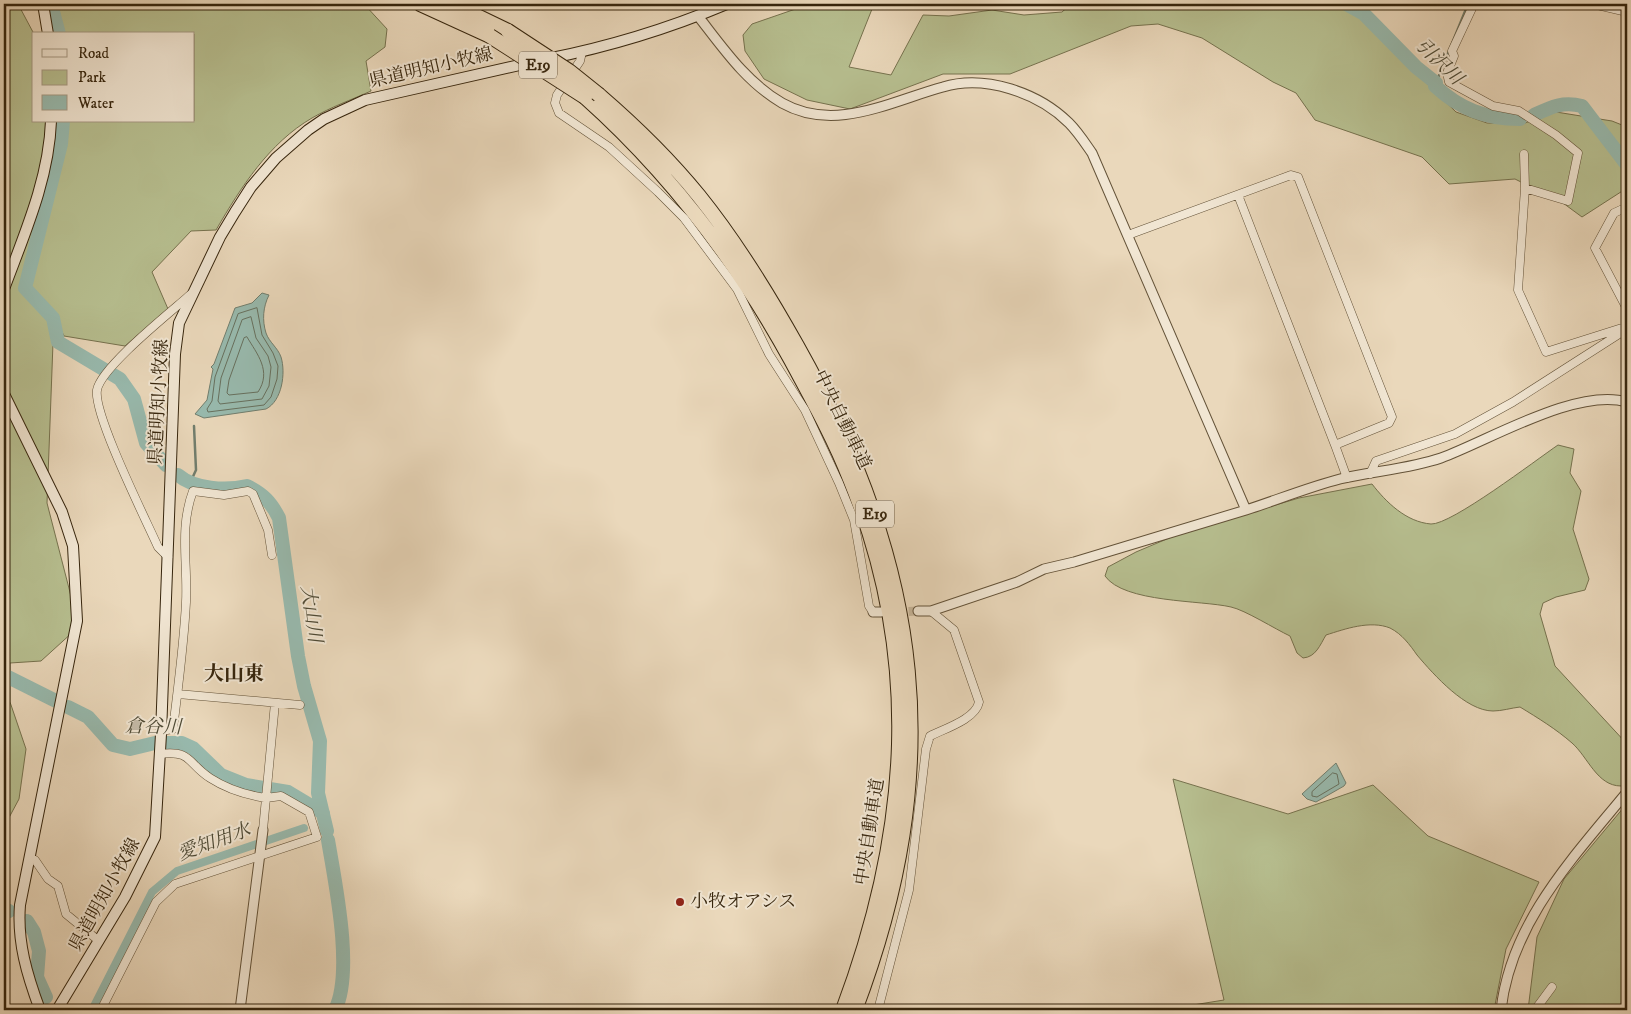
<svg xmlns="http://www.w3.org/2000/svg" width="1631" height="1014" font-family="'IM FELL DW Pica','Noto Serif JP',serif">
<rect width="100%" height="100%" fill="#ead8bb"/>
<filter id="stains"><feTurbulence type="fractalNoise" baseFrequency=".004" numOctaves="4"/><feColorMatrix values="0 0 0 0 .2 0 0 0 0 .09 0 0 0 0 .02 0 0 0 .5 -.17"/></filter>
<radialGradient id="worn" r=".72"><stop offset=".6" stop-color="#630" stop-opacity="0"/><stop offset="1" stop-color="#630" stop-opacity=".3"/></radialGradient>
<path fill="#b7bf90" stroke="#76724e" d="M 4,4 L 18,4 L 34,34 L 34,121 L 194,121 L 194,34 L 63,34 L 58,4 L 364,4 L 387,29 L 385,47 L 366,61 L 371,91 C 351,100 331,107 312,118 C 269,143 241,187 216,230 L 191,231 L 152,272 L 168,309 L 125,346 L 64,336 L 54,316 L 47,503 L 72,600 L 74,631 L 41,661 L 10,663 L 10,702 L 26,749 L 19,799 L 4,827 Z
M 810,4 L 874,4 L 849,67 L 891,75 L 923,15 L 949,16 L 992,10 L 1024,15 L 1062,12 L 1071,4 L 1358,4 L 1413,70 L 1456,112 L 1487,123 L 1522,124 L 1556,112 L 1612,121 L 1627,127 L 1627,188 L 1582,217 L 1563,203 L 1515,179 L 1449,184 L 1422,157 L 1315,120 L 1296,93 L 1273,82 L 1202,38 L 1158,24 L 1131,26 L 1010,74 L 943,74 L 850,109 L 807,100 L 764,79 L 745,51 L 743,35 L 752,24 Z
M 1558,445 L 1574,449 L 1570,473 L 1581,491 L 1573,529 L 1589,579 L 1585,590 L 1556,597 L 1543,603 L 1540,614 L 1555,666 L 1627,744 L 1627,779 L 1621,786 C 1597,786 1588,757 1572,743 C 1556,729 1538,718 1520,707 C 1511,708 1502,711 1493,711 C 1466,711 1434,675 1417,655 C 1410,645 1402,634 1390,628 C 1370,620 1345,629 1326,635 C 1320,645 1316,657 1303,658 L 1297,653 L 1290,636 C 1275,629 1245,610 1231,607 C 1201,600 1124,603 1105,576 L 1108,567 L 1136,552 L 1181,533 L 1299,498 L 1372,484 C 1386,502 1406,522 1431,524 C 1451,525 1536,460 1558,445 Z
M 1173,779 L 1288,814 L 1373,785 L 1428,836 L 1539,882 L 1506,949 L 1494,1010 L 1162,1010 L 1224,1000 Z
M 1624,807 L 1627,811 L 1627,1010 L 1528,1010 L 1537,937 L 1564,879 Z"/>
<path fill="#98baae" stroke="#717e6e" d="M 262,293 L 269,295 C 263,307 262,320 266,333 C 269,342 278,348 281,357 C 286,373 282,401 266,409 L 204,418 L 195,414 L 207,400 L 213,369 L 211,367 L 214,364 L 235,308 L 252,303 Z
M 1336,763 L 1346,783 L 1344,786 L 1316,802 L 1307,799 L 1302,794 Z"/>
<g fill="none" stroke-linecap="round" stroke-linejoin="round">
<path stroke="#67705e" stroke-width="1" d="M 257,308 L 262,335 L 273,353 L 278,366 L 277,379 L 271,397 L 264,405 L 208,412 L 207,409 L 212,401 L 215,377 L 238,314 Z
M 251,317 L 256,338 L 268,356 L 271,367 L 269,386 L 262,399 L 220,404 L 218,401 L 221,378 L 242,320 Z
M 247,337 C 257,354 272,371 258,392 L 229,395 L 227,393 L 229,380 L 244,338 Z
M 1333,773 L 1337,774 L 1339,784 L 1317,797 L 1312,796 L 1312,792 Z"/>
<path stroke="#717e6e" stroke-width="2.5" d="M 1436,83 L 1468,4
M 190,483 L 196,470 L 194,426"/>
<path stroke="#98baae" stroke-width="8" d="M 92,1010 L 152,892 L 177,871 L 304,828"/>
<path stroke="#98baae" stroke-width="14" d="M 51,4 L 59,34
M 1346,4 L 1364,14 L 1416,67 L 1436,83 L 1435,86 C 1460,109 1485,119 1520,119
M 1534,115 C 1551,107 1563,101 1582,106 L 1627,165
M 63,121 L 61,144 L 25,288 L 53,318 L 58,342 L 120,379 L 134,399 L 146,443 L 166,465
M 178,475 C 194,489 226,491 247,486 C 263,494 271,502 279,518 L 298,656 L 304,686 L 320,741 L 318,793 L 327,831
M 4,675 L 56,701
M 68,707 L 88,717 L 113,745 L 130,749 L 155,743 L 182,743 L 193,748 L 221,775 L 246,785 L 288,792 L 323,813
M 328,840 C 335,882 354,972 335,1010
M 4,909 L 9,911
M 27,921 L 34,932 L 39,951 L 37,977 L 46,997"/>
<path stroke="#c6b498" stroke-width="9" stroke-dasharray="9 4.5" stroke-linecap="butt" d="M 895,612 L 918,611"/>
<g stroke="#635238" stroke-width="9">
<path id="minor" d="M 1474,4 L 1452,51 L 1454,56 L 1447,73 L 1449,82 L 1493,106 L 1519,111 L 1556,135 L 1578,153 L 1568,201 L 1525,188
M 1593,4 L 1627,12
M 582,52 L 580,61 L 557,95 L 555,103 L 559,113 L 609,147 L 658,192 L 684,218 L 737,289 L 769,354 L 805,410 L 839,483 L 854,520 L 869,606 L 873,612
M 1524,154 L 1525,188 L 1518,290 L 1546,352 L 1625,327
M 1238,195 L 1335,445
M 1128,235 L 1291,175 L 1298,177 L 1392,417 L 1389,423 L 1335,445 L 1347,478
M 1370,474 L 1376,461 L 1455,434 L 1513,402 L 1627,329 L 1627,309 L 1595,248 L 1614,213 L 1627,207
M 168,557 L 158,547 C 146,520 93,414 97,390 C 101,367 172,311 191,294
M 178,694 L 300,705
M 161,731 L 173,729 C 178,687 184,644 186,602 C 188,564 179,528 193,491 L 224,495 L 248,491 L 253,494 L 268,530 L 272,555
M 160,754 C 192,750 187,763 210,778 C 227,789 246,795 266,798 L 263,830
M 29,858 L 35,860 L 48,879 L 58,886 L 66,914 L 99,941
M 101,1010 L 156,902 L 175,884 L 317,837 L 309,812 L 281,796 L 266,798 L 275,703
M 878,1010 L 909,890 L 926,749 L 930,736 C 944,729 976,719 979,702 L 954,630 L 931,611
M 1535,1010 L 1552,987"/>
</g>
<g stroke="#635238" stroke-width="11">
<path id="tertiary" d="M 698,16 C 723,48 746,82 782,103 C 835,133 891,101 943,87 C 985,74 1039,93 1069,123 C 1078,132 1085,143 1092,153 L 1246,510 C 1277,500 1309,487 1340,479 C 1373,471 1409,469 1441,458 C 1490,440 1577,387 1627,402
M 918,611 L 931,611 L 1017,582 L 1044,569 L 1074,562 L 1246,510
M 873,612 L 881,612
M 240,1010 L 263,830
M 1501,1010 C 1511,922 1573,858 1627,792"/>
</g>
<g stroke="#36250d" stroke-width="12">
<path id="secondary" d="M 43,4 L 48,34
M 547,59 C 608,47 670,28 727,4
M 4,289 C 24,235 49,179 51,121
M 4,394 L 62,512 L 73,546 L 77,621 L 20,905 C 17,942 27,975 40,1010
M 57,1010 L 125,897 L 155,837 L 161,734 L 175,354 L 179,323 L 220,237 L 235,212 L 251,187 L 276,158 L 308,130 L 324,119 L 365,100 L 533,62"/>
</g>
<g stroke="#36250d" stroke-width="16">
<path id="motorway" d="M 420,4 L 490,36
M 452,4 L 508,31
M 599,95 C 635,126 669,159 699,196 C 736,242 768,294 797,346 C 923,570 947,767 855,1010
M 585,97 C 669,172 737,261 791,360 C 812,399 834,438 850,479 C 923,658 910,831 843,1010"/>
</g>
<use href="#minor" stroke="#f1e6d3" stroke-width="8"/>
<use href="#tertiary" stroke="#f1e6d3" stroke-width="9"/>
<use href="#secondary" stroke="#f1e6d3" stroke-width="10"/>
<use href="#motorway" stroke="#ead8bb" stroke-width="14"/>
<g stroke="#36250d" stroke-width="16" stroke-linecap="butt">
<path id="motorway-bridge" d="M 508,31 L 569,71 L 599,95
M 490,36 L 585,97"/>
</g>
<use href="#motorway-bridge" stroke="#ead8bb" stroke-width="14"/>
</g>
<circle fill="#8f2418" stroke="#f1e6d3" stroke-width="2" cx="680" cy="902" r="5"/>
<g text-anchor="middle" dominant-baseline="central" stroke-width="4" stroke-linejoin="round" paint-order="stroke">
<g fill="#f1e6d3" stroke="#6e5f48" stroke-width="1">
<rect x="519" y="51.5" width="38" height="27" rx="4"/>
<rect x="856" y="500.5" width="38" height="27" rx="4"/>
</g>
<g font-size="16" font-weight="bold" fill="#36250d">
<text x="538" y="65">E19</text>
<text x="875" y="514">E19</text>
</g>
<g font-size="18" fill="#36250d" stroke="#f1e6d3">
<text transform="translate(431 68) rotate(-13)">県道明知小牧線</text>
<text transform="translate(159 402) rotate(-87)">県道明知小牧線</text>
<text transform="translate(842 420) rotate(64)">中央自動車道</text>
<text transform="translate(870 832) rotate(-81)">中央自動車道</text>
<text transform="translate(105 895) rotate(-61)">県道明知小牧線</text>
</g>
<g font-size="18" fill="#36250d" stroke="#f1e6d3" text-anchor="start">
<text x="690" y="902">小牧オアシス</text>
</g>
<g font-size="19" font-style="italic" fill="#4e4a35" stroke="#f1e6d3">
<text transform="translate(1439 62) rotate(44)">引沢川</text>
<text transform="translate(311 614) rotate(82)">大山川</text>
<text transform="translate(153 727) rotate(1)">倉谷川</text>
<text transform="translate(214 842) rotate(-20)">愛知用水</text>
</g>
<g font-size="20" font-weight="bold" fill="#36250d" stroke="#f1e6d3">
<text x="234" y="674">大山東</text>
</g>
</g>
<rect width="1631" height="1014" fill="none" stroke="#ead8bb" stroke-width="20"/>
<rect x="5" y="5" width="1621" height="1004" fill="none" stroke="#36250d" stroke-width="2.5"/>
<rect x="10" y="10" width="1611" height="994" fill="none" stroke="#36250d"/>
<rect x="32" y="32" width="162" height="90" fill="#f1e6d3" stroke="#a69984"/>
<rect x="42" y="49" width="25" height="8" fill="#f1e6d3" stroke="#a69984"/>
<text x="78" y="58" font-size="15" fill="#36250d">Road</text>
<rect x="42" y="70" width="25" height="15" fill="#b7bf90" stroke="#a69984"/>
<text x="78" y="82" font-size="15" fill="#36250d">Park</text>
<rect x="42" y="95" width="25" height="15" fill="#98baae" stroke="#a69984"/>
<text x="78" y="108" font-size="15" fill="#36250d">Water</text>
<rect width="100%" height="100%" filter="url(#stains)"/>
<rect width="100%" height="100%" fill="url(#worn)"/>
</svg>
